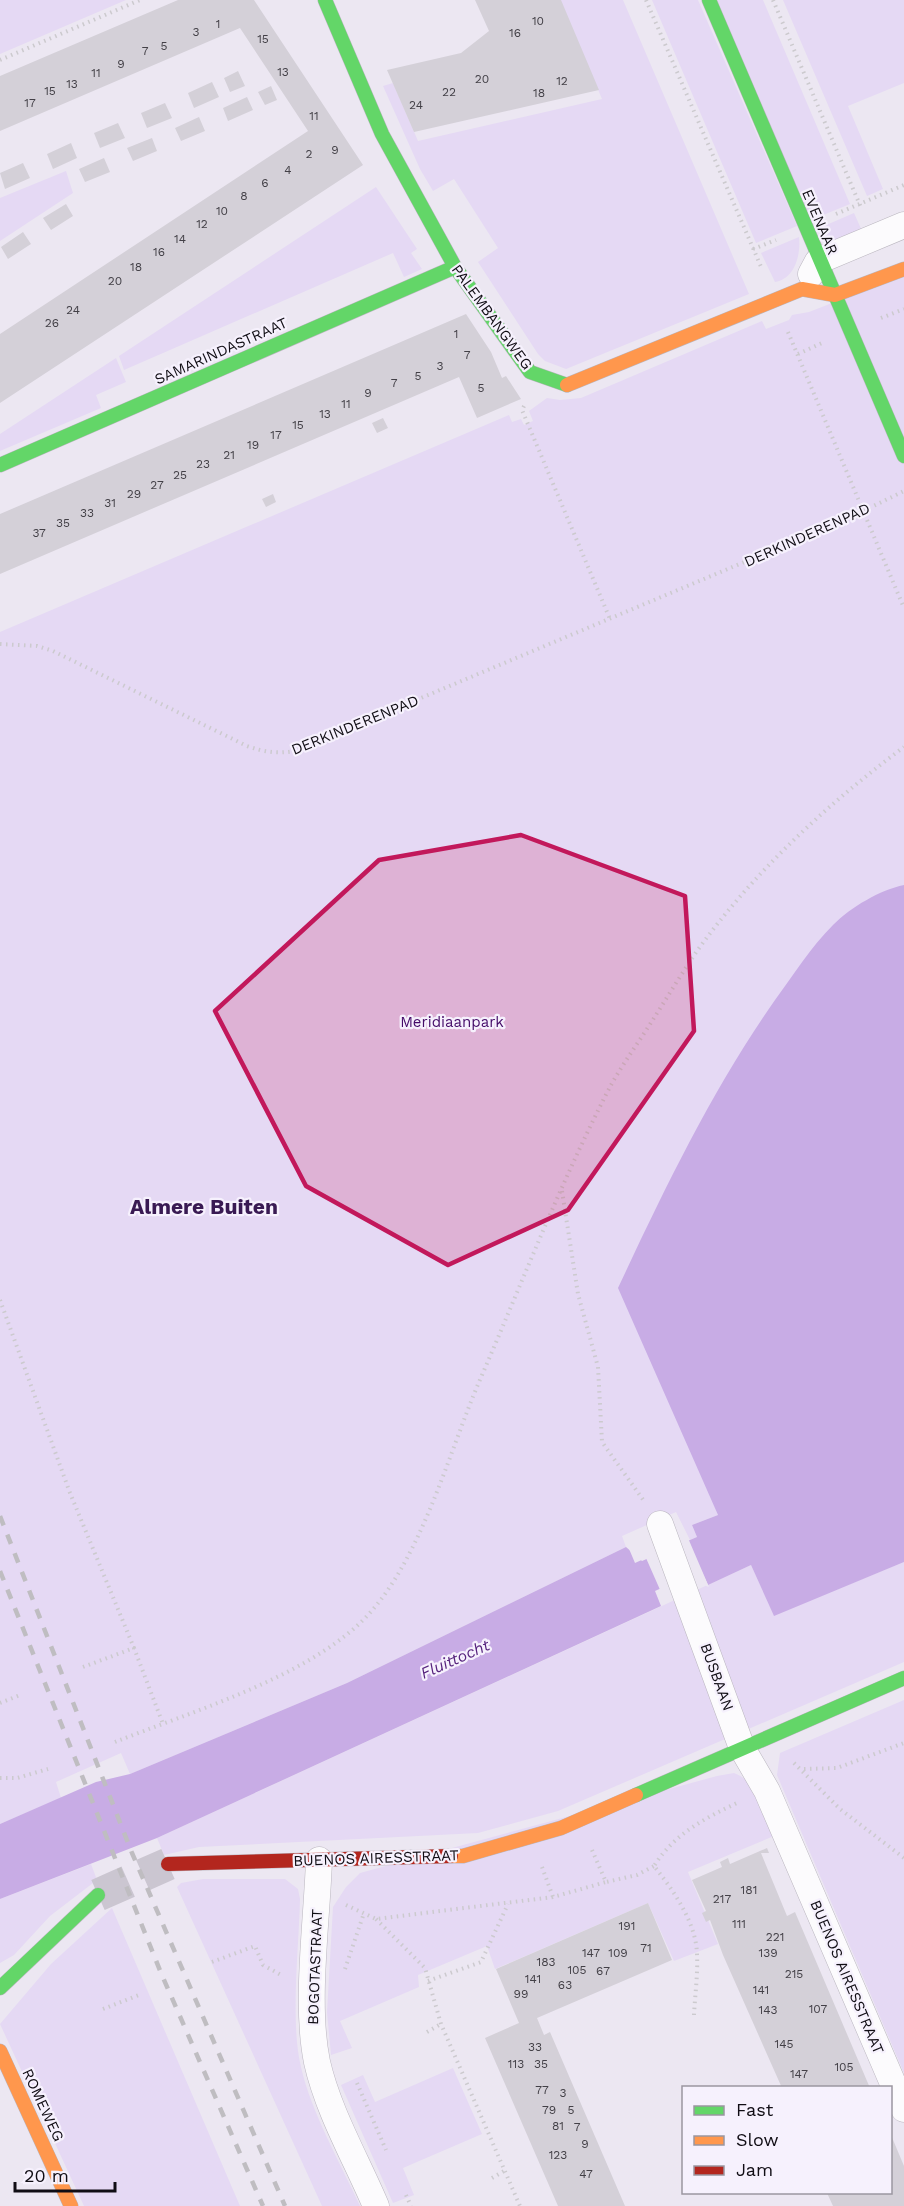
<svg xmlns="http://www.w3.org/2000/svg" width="904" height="2206" font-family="'Work Sans',sans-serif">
<rect width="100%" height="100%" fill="#ece7f2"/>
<path fill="#e5d9f4" d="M 0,0 L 126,0 L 0,54 Z
M 560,0 L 623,0 L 749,294 L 566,369 L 545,361 L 538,354 L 478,262 L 498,248 L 454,179 L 433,191 L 420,169 L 383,86 L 393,83 L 418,141 L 602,99 Z
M 652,0 L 698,0 L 797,226 L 756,243 Z
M 717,0 L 763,0 L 850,204 L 811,220 Z
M 783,0 L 904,0 L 904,83 L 848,106 L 883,189 L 867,196 Z
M 66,171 L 73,193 L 0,241 L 0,198 Z
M 376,187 L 417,249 L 411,253 L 422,269 L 404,277 L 393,253 L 124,370 L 119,356 Z
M 854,213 L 862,231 L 829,244 L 817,229 Z
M 799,237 C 801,254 795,279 775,282 L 761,253 Z
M 904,275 L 904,1413 L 711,1497 L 718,1515 L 692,1525 L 697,1537 L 690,1540 L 676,1512 L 622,1536 L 626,1547 L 347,1683 L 130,1774 L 121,1753 L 56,1782 L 61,1798 L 0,1824 L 0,632 L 509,415 L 512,422 L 521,419 L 524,425 L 533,421 L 529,411 L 547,398 L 560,400 L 581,398 L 762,321 L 766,329 L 789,320 L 792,315 L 809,312 Z
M 116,358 L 126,382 L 96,395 L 101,408 L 0,451 L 0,434 Z
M 904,1562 L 904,1662 L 558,1811 L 478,1833 L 199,1847 L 164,1855 L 157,1838 L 751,1565 L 774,1615 Z
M 904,1700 L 904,2073 L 777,1775 L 780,1753 Z
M 734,1773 C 759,1782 764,1812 774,1836 L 688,1872 L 718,1944 L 674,1961 L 648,1903 L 495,1969 L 487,1946 L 418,1975 L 419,1987 L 340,2021 L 352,2048 L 331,2055 L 327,2012 L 333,1907 L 346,1887 L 360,1873 L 717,1776 Z
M 91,1864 L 97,1880 L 50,1916 L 14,1955 L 0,1963 L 0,1899 Z
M 203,1879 L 285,1879 L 298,1889 L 300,1899 C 299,1947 290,2022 301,2067 C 311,2112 341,2164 360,2206 L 322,2206 L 177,1887 L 181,1883 Z
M 112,1908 L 240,2206 L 84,2206 L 0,2024 L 51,1964 Z
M 453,2068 L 482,2134 L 403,2168 L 414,2195 L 393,2203 L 341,2085 L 363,2075 L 375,2102 Z"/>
<path fill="#c8ace5" d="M 904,885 L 904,1562 L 774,1616 L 751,1565 L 708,1585 L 701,1570 L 655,1591 L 661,1606 L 157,1838 L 0,1899 L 0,1824 L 96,1782 L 130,1774 L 347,1683 L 626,1547 L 642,1561 L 690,1540 L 697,1537 L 692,1525 L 718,1515 L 618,1288 C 665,1188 712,1090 775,1000 C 794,974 811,947 833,925 C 851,907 880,890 904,885 Z"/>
<path fill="#ece7f2" d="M 688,1538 L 709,1587 L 706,1586 L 700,1574 L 661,1592 L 646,1558 L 635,1563 L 627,1544 L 643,1558 Z"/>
<path fill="#d4d0d8" d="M 178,0 L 254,0 L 363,165 L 0,403 L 0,334 L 308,131 L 240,28 L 0,131 L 0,76 Z
M 475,0 L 561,0 L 599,90 L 414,132 L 387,70 L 461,53 L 489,31 Z
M 238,71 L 245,86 L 230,92 L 224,78 Z
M 212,82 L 219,97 L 194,108 L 188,93 Z
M 271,86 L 277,100 L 265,105 L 258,92 Z
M 247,97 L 253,110 L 228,121 L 223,108 Z
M 165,103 L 172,118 L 147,128 L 141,113 Z
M 199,117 L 205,131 L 181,141 L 175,128 Z
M 118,123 L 125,138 L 100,148 L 94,133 Z
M 152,138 L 157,151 L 133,161 L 127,148 Z
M 71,143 L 77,158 L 53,169 L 47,154 Z
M 104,158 L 110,172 L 85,182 L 79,169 Z
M 23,163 L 30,178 L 5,189 L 0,173 Z
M 66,204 L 73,216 L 51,230 L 43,218 Z
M 23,232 L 31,244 L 8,259 L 1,247 Z
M 466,314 L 491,352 L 502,378 L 506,376 L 521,399 L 477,418 L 459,377 L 0,574 L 0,514 Z
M 383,418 L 388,428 L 377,433 L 372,423 Z
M 273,494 L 276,502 L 266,507 L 262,499 Z
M 767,1848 L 769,1853 L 761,1853 L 787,1916 L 795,1912 L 870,2088 L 782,2088 L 723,1955 L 710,1920 L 706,1922 L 702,1913 L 706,1911 L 692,1880 L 722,1867 L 720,1862 L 728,1858 L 730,1864 Z
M 648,1903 L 672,1960 L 537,2018 L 544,2035 L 550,2032 L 625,2206 L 558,2206 L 485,2038 L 519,2023 L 496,1969 Z
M 891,2135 L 904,2166 L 904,2206 L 833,2206 L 827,2193 L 891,2193 Z"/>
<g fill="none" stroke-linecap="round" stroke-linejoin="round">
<path stroke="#cbc6d1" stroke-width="33" stroke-dasharray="33 16" stroke-linecap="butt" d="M 98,1895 L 168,1864"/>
<g stroke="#bab6bf" stroke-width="27">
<path id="street" d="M 811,274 L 818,261 L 904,225
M 660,1524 L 742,1748 L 767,1791 L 904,2109
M 319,1860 C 317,1921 305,2004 317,2062 C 328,2111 356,2159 376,2206"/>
</g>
<g stroke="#bab6bf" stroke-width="15">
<path id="fast" d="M 325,0 L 382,134 L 455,267 L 530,372 L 567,385
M 709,0 L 904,456
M 0,465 L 455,267
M 636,1795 L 904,1678
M 0,1988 L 98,1895"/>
</g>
<g stroke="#bab6bf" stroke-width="15">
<path id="slow" d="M 567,385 L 802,289 L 835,295 L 904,269
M 451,1856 L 463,1856 L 561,1828 L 636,1795
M 0,2051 L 71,2206"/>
</g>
<g stroke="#bab6bf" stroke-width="15">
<path id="jam" d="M 168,1864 L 451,1856"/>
</g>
<path stroke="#cccace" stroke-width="4" stroke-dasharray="1.5 4.5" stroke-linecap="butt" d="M 646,0 L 762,269
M 773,0 L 862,210
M 0,60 L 140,0
M 836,214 L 904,185
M 753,249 L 776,240
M 881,318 L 904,309
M 788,332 L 904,608
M 798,354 L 822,343
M 524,406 L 522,410 L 610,619
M 0,644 L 37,646 L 53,651 L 247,746 C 264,752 277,754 295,751 L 849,518 L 904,491
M 562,1191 L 578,1294 L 598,1367 L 602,1442 L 644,1501
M 0,1300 L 70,1493 L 134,1648
M 83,1667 L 134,1648 L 163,1724
M 0,1703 L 20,1695
M 115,1742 C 191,1712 300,1679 359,1624 C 419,1568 447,1457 479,1382 C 522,1283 561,1181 611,1085 C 624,1062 640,1040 654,1018 C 668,996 682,973 697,951 C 753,873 827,804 904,747
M 794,1763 L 840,1809 L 904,1858
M 804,1769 L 837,1768 L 904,1743
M 0,1778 L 17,1778 L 48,1769
M 592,1850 L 606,1882 L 637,1875 L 654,1866
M 542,1867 L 553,1897
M 346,1905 L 376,1919 L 553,1897 L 606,1882
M 376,1919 L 425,1968 L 441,2024 L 520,2206
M 212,1962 L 255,1946 L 263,1965 L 283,1976
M 345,1969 L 364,1913
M 428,1981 L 481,1962 L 508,1904
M 103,2009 L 139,1995
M 694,2015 C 695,1995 698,1974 697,1954 C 696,1922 673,1890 654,1866 C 674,1834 705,1818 739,1802
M 427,2032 L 441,2024
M 357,2083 L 386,2150
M 492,2178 L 504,2171
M 406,2195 L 411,2206"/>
<use href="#street" stroke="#fcfbfd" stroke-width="26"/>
<use href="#fast" stroke="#63d668" stroke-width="14"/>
<use href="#slow" stroke="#ff974d" stroke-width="14"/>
<use href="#jam" stroke="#b3261e" stroke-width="14"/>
<path stroke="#bfbdc1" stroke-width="4.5" stroke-dasharray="10 10" stroke-linecap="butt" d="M 0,1516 L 132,1853 L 285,2206
M 0,1571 L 161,1973 L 263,2206"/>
</g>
<path fill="#c2185b" fill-opacity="0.2" stroke="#c2185b" stroke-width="4.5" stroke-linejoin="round" d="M 521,835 L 685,896 L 694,1031 L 568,1210 L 448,1265 L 306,1186 L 215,1011 L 379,860 Z"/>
<g text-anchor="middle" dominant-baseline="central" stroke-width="4.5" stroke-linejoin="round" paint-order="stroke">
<g font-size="12" fill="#434047">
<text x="538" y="21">10</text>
<text x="218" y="24">1</text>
<text x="196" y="32">3</text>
<text x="515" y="33">16</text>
<text x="263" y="39">15</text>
<text x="164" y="46">5</text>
<text x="145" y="51">7</text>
<text x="121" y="64">9</text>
<text x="283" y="72">13</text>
<text x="96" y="73">11</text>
<text x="482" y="79">20</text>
<text x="562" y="81">12</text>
<text x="72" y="84">13</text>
<text x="50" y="91">15</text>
<text x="449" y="92">22</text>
<text x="539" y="93">18</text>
<text x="30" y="103">17</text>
<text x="416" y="105">24</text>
<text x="314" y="116">11</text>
<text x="335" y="150">9</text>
<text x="309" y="154">2</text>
<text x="288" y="170">4</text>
<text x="265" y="183">6</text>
<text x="244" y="196">8</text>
<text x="222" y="211">10</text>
<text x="202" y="224">12</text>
<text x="180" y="239">14</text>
<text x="159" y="252">16</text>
<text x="136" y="267">18</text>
<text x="115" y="281">20</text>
<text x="73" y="310">24</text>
<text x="52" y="323">26</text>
<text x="456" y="334">1</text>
<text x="467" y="355">7</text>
<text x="440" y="366">3</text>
<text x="418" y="376">5</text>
<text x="394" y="383">7</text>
<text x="481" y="388">5</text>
<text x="368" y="393">9</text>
<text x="346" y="404">11</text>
<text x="325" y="414">13</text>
<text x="298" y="425">15</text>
<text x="276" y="435">17</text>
<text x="253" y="445">19</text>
<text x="229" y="455">21</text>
<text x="203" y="464">23</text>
<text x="180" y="475">25</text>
<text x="157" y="485">27</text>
<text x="134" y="494">29</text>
<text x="110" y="503">31</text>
<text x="87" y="513">33</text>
<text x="63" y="523">35</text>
<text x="39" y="533">37</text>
<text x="749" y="1890">181</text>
<text x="722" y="1899">217</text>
<text x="739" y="1924">111</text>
<text x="627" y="1926">191</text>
<text x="775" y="1937">221</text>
<text x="646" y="1948">71</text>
<text x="591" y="1953">147</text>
<text x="618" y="1953">109</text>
<text x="768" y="1953">139</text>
<text x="546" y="1962">183</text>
<text x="577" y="1970">105</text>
<text x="603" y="1971">67</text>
<text x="794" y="1974">215</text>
<text x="533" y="1979">141</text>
<text x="565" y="1985">63</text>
<text x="761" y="1990">141</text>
<text x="521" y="1994">99</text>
<text x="818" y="2009">107</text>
<text x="768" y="2010">143</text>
<text x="784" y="2044">145</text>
<text x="535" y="2047">33</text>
<text x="516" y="2064">113</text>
<text x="541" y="2064">35</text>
<text x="844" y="2067">105</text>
<text x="799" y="2074">147</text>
<text x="542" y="2090">77</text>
<text x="563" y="2093">3</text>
<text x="549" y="2110">79</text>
<text x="571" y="2110">5</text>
<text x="558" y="2126">81</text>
<text x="577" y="2127">7</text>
<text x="585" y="2144">9</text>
<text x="558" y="2155">123</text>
<text x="586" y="2174">47</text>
</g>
<g font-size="15" fill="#100d14" stroke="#f6f1fd">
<text transform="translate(820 222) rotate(67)">EVENAAR</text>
<text transform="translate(492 317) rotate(54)">PALEMBANGWEG</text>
<text transform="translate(221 351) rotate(-24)">SAMARINDASTRAAT</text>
<text transform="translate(807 535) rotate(-24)">DERKINDERENPAD</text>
<text transform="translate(355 725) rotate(-22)">DERKINDERENPAD</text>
<text transform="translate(717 1677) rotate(70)">BUSBAAN</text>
<text transform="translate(376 1858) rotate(-2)">BUENOS AIRESSTRAAT</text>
<text transform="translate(315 1967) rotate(-88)">BOGOTASTRAAT</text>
<text transform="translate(847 1977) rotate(67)">BUENOS AIRESSTRAAT</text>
<text transform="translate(43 2105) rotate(65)">ROMEWEG</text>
</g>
<g font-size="15" fill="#440b68" stroke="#f6f1fd">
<text x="452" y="1022">Meridiaanpark</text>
</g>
<g font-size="16" font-style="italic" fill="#56237d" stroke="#f6f1fd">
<text transform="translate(455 1659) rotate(-24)">Fluittocht</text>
</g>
<g font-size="21" font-weight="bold" fill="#391a53" stroke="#f6f1fd">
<text x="204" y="1206">Almere Buiten</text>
</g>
</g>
<rect x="682" y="2086" width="210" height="108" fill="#f6f1fd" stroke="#9a96a0" stroke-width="1.5"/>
<rect x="694" y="2106" width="30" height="9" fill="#63d668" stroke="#9a96a0" stroke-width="1.5"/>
<text x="736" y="2116" font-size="18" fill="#100d14">Fast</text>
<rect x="694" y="2136" width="30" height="9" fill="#ff974d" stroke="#9a96a0" stroke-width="1.5"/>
<text x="736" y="2146" font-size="18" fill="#100d14">Slow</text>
<rect x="694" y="2166" width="30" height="9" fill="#b3261e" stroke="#9a96a0" stroke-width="1.5"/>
<text x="736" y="2176" font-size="18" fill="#100d14">Jam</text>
<path d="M15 2182v9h100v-9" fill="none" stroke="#100d14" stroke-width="3"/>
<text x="24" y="2182" font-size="18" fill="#100d14" stroke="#f6f1fd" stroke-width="4.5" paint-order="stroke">20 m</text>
</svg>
